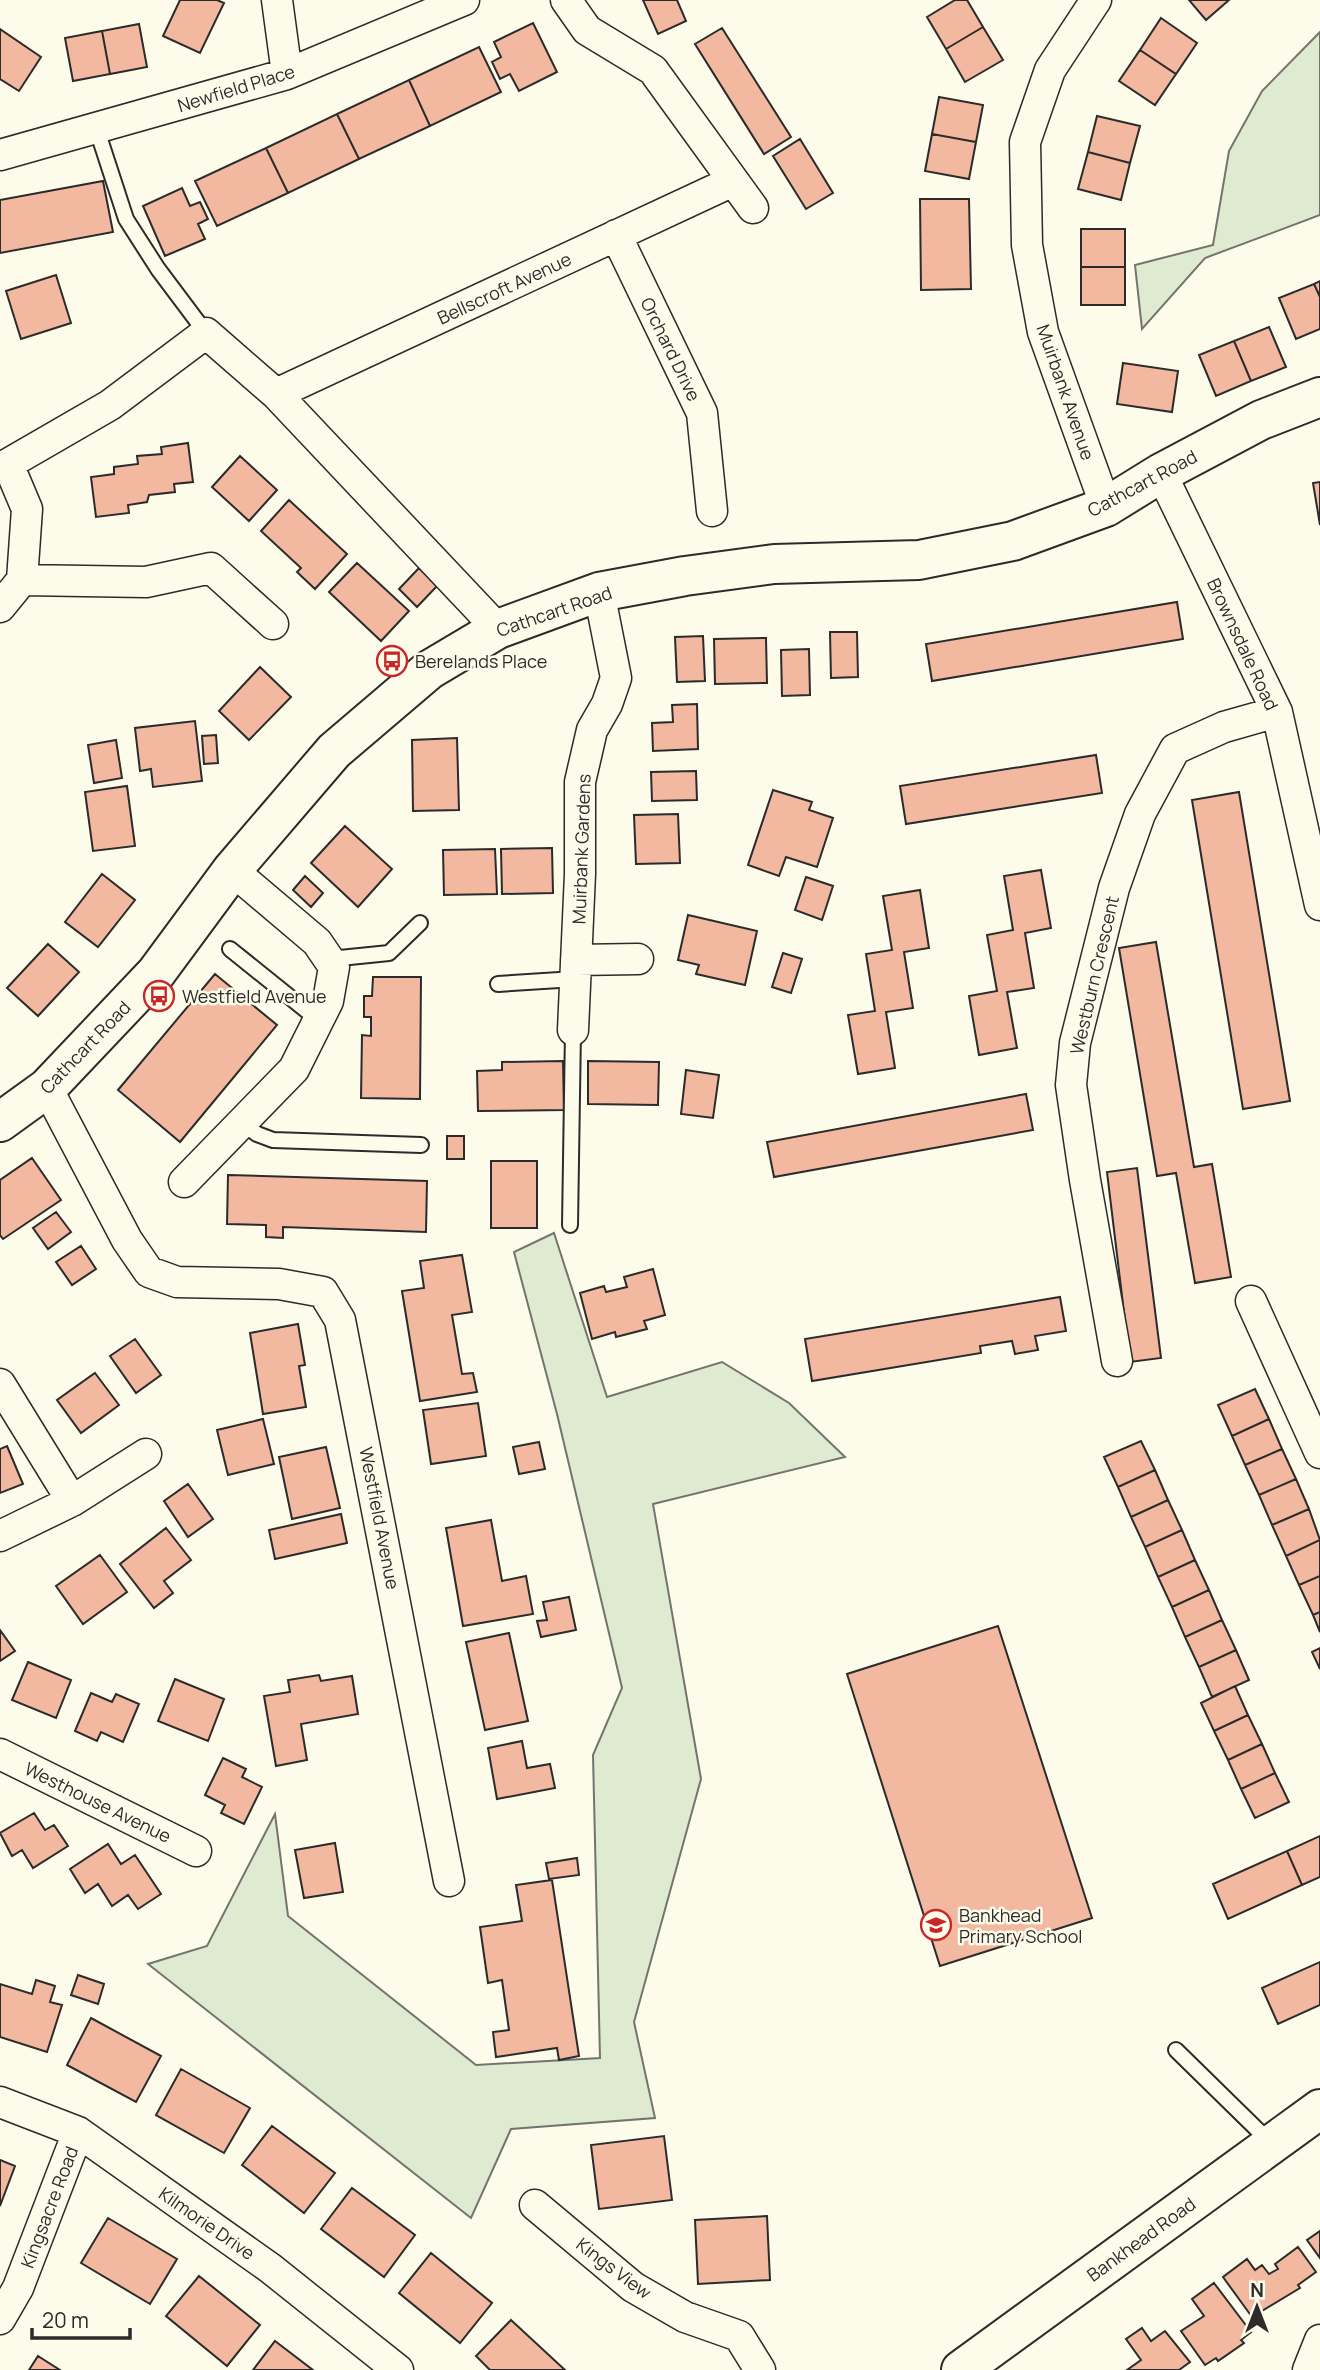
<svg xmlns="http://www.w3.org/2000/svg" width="1320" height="2370" font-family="Manrope,sans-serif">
<rect width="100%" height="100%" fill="#fdfbea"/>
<path fill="#deebd1" stroke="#74746e" stroke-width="2" d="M 1320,32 L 1320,215 L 1205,258 L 1142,329 L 1135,265 L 1213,245 L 1229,151 L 1262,91 Z
M 554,1233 L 607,1397 L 722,1362 L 789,1403 L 845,1457 L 653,1504 L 701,1779 L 634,2022 L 655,2118 L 511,2129 L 471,2218 L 148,1964 L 207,1946 L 275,1814 L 288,1916 L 476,2065 L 600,2058 L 593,1755 L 622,1688 L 557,1414 L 514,1252 Z"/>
<path fill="#f2b8a0" stroke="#2b2b2b" stroke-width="2" d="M 180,0 L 217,0 L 224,3 L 200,53 L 163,36 Z
M 643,0 L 677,0 L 686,21 L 658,34 Z
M 955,0 L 967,0 L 983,27 L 946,49 L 927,17 Z
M 1189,0 L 1229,0 L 1206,20 Z
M 1161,18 L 1197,43 L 1176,74 L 1140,50 Z
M 533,23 L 557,72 L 519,91 L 510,74 L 500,79 L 492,62 L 501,57 L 494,42 Z
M 139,24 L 147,67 L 110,74 L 102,31 Z
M 983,27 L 1003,60 L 965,82 L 946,49 Z
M 722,28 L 791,137 L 764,154 L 695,44 Z
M 0,29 L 41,57 L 19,91 L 0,79 Z
M 102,31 L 110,74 L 73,81 L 65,38 Z
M 479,47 L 501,92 L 430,126 L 409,80 Z
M 1140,50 L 1176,74 L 1155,105 L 1119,81 Z
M 409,80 L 430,126 L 359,159 L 337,114 Z
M 939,97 L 983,105 L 976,142 L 932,134 Z
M 337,114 L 359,159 L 288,193 L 266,148 Z
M 1097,116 L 1140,126 L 1130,163 L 1088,152 Z
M 932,134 L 976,142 L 969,179 L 925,171 Z
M 800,139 L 833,193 L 806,209 L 773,156 Z
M 266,148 L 288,193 L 217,226 L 195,181 Z
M 1088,152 L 1130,163 L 1121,200 L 1078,189 Z
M 103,181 L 113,232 L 0,253 L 0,200 Z
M 182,188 L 190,206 L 200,202 L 208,219 L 198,224 L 205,239 L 165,256 L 143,206 Z
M 920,199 L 969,199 L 971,289 L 921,290 Z
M 1081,229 L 1125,229 L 1125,267 L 1081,267 Z
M 1081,267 L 1125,267 L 1125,305 L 1081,305 Z
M 56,275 L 71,323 L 21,339 L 6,291 Z
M 1320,281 L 1320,297 L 1314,284 Z
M 1314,284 L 1320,297 L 1320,329 L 1296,339 L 1279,298 Z
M 1269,327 L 1286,367 L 1251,381 L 1234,341 Z
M 1234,341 L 1251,381 L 1216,396 L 1199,355 Z
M 1123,363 L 1178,371 L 1172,412 L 1117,404 Z
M 188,443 L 193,482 L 174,484 L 175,492 L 149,495 L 147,502 L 128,505 L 129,513 L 96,517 L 91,477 L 114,474 L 114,467 L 138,464 L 137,456 L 162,454 L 161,447 Z
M 240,456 L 277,490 L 249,521 L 212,487 Z
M 1320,482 L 1320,525 L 1313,483 Z
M 289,500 L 347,554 L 315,589 L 297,572 L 301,568 L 261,531 Z
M 357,563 L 409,611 L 381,641 L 329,592 Z
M 419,568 L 437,586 L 417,607 L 399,589 Z
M 1177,602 L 1183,639 L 932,681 L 926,644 Z
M 830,632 L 857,632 L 858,677 L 831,678 Z
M 703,636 L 705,681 L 677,682 L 675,637 Z
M 766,638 L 767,683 L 715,684 L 714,639 Z
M 809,649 L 810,695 L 782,696 L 781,650 Z
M 260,667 L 291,697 L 249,740 L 219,711 Z
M 697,704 L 698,749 L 653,751 L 652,723 L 673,722 L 672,705 Z
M 195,721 L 202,781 L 153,787 L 151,769 L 140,771 L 135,728 Z
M 216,735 L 218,763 L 204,764 L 202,736 Z
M 457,738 L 459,810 L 413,811 L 412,740 Z
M 116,740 L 122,778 L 94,783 L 88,745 Z
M 1096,755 L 1102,793 L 906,824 L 900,786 Z
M 696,771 L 697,800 L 652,801 L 651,772 Z
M 127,786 L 135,846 L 93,851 L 85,792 Z
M 773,790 L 812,802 L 809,810 L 833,818 L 817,867 L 786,857 L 779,876 L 748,865 Z
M 1239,792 L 1290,1101 L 1243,1109 L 1192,800 Z
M 678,814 L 680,863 L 636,864 L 634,815 Z
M 345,826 L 392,869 L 358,907 L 311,863 Z
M 552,848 L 553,893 L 502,894 L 501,849 Z
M 495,849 L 497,894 L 444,895 L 443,850 Z
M 1041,870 L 1051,928 L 1025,933 L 1034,988 L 1007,992 L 1017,1048 L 979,1055 L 969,996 L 997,991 L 987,935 L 1013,930 L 1004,876 Z
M 102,874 L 135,900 L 98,947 L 65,922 Z
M 305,876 L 323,893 L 311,907 L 293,890 Z
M 806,877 L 833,886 L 822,920 L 795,910 Z
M 920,890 L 929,948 L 904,952 L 913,1008 L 886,1012 L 895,1068 L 858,1074 L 848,1015 L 875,1011 L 866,954 L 892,950 L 883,896 Z
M 688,915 L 757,931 L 745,985 L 696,974 L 699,965 L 678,960 Z
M 1156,942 L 1194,1167 L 1212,1164 L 1231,1277 L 1195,1283 L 1176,1173 L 1157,1176 L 1119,948 Z
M 48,944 L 79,972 L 38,1016 L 7,988 Z
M 783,953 L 802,959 L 791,993 L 772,987 Z
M 215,974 L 277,1025 L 180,1142 L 118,1090 Z
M 373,977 L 421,977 L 420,1099 L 361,1098 L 362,1035 L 371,1036 L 371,1017 L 364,1017 L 364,996 L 372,996 Z
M 563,1061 L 564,1110 L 478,1111 L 477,1071 L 502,1070 L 502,1062 Z
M 588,1061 L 659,1062 L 658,1105 L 588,1104 Z
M 686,1070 L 719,1075 L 713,1118 L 681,1114 Z
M 1026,1094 L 1033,1130 L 774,1177 L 767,1142 Z
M 447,1136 L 464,1136 L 464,1159 L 447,1159 Z
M 32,1158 L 61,1200 L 3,1239 L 0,1235 L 0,1180 Z
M 491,1161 L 537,1161 L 537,1228 L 491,1228 Z
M 1137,1168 L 1161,1358 L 1130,1362 L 1107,1172 Z
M 228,1175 L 427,1181 L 426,1232 L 283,1227 L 283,1238 L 266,1237 L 266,1225 L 227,1224 Z
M 56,1212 L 71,1232 L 48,1249 L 33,1228 Z
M 81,1246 L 96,1269 L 72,1285 L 56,1262 Z
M 462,1255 L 472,1312 L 452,1315 L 462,1374 L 473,1373 L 477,1392 L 420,1401 L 402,1291 L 424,1288 L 420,1261 Z
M 653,1269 L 665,1315 L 644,1321 L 647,1329 L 616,1337 L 615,1332 L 592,1339 L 580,1293 L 604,1286 L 606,1292 L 627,1287 L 624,1277 Z
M 1060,1297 L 1066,1331 L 1035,1336 L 1038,1350 L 1015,1354 L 1012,1341 L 980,1346 L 981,1353 L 812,1381 L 805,1339 Z
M 298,1324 L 305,1365 L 299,1366 L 306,1407 L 263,1414 L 250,1333 Z
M 135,1339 L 161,1375 L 136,1393 L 110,1356 Z
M 95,1373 L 119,1405 L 81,1433 L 57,1400 Z
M 1255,1389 L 1269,1419 L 1232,1436 L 1218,1405 Z
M 478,1403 L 486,1456 L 431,1464 L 423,1410 Z
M 263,1419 L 274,1464 L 228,1475 L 217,1430 Z
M 1269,1419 L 1282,1449 L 1245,1465 L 1232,1436 Z
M 1141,1441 L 1155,1470 L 1118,1487 L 1104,1457 Z
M 539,1442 L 545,1469 L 519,1474 L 513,1447 Z
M 7,1446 L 23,1484 L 0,1493 L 0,1449 Z
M 326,1447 L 340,1508 L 292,1519 L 279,1457 Z
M 1282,1449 L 1296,1479 L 1259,1495 L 1245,1465 Z
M 1155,1470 L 1168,1500 L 1131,1517 L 1118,1487 Z
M 1296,1479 L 1309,1509 L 1272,1525 L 1259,1495 Z
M 188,1484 L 213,1519 L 188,1537 L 164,1501 Z
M 1168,1500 L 1182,1530 L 1145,1547 L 1131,1517 Z
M 1309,1509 L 1320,1540 L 1286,1556 L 1272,1525 Z
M 341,1514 L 347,1543 L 275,1559 L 269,1530 Z
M 491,1520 L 502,1581 L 526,1576 L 533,1614 L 463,1626 L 446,1528 Z
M 166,1528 L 191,1560 L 164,1581 L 173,1593 L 154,1608 L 120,1564 Z
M 1182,1530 L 1195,1560 L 1158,1577 L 1145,1547 Z
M 1320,1540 L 1320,1576 L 1299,1585 L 1286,1556 Z
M 100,1555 L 127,1592 L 83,1624 L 56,1586 Z
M 1195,1560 L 1209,1590 L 1172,1607 L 1158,1577 Z
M 1320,1576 L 1320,1612 L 1313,1615 L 1299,1585 Z
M 1209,1590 L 1222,1620 L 1185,1637 L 1172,1607 Z
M 569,1597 L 576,1630 L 541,1637 L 537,1621 L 547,1620 L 543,1602 Z
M 1320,1612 L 1320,1632 L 1313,1615 Z
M 1222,1620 L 1236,1650 L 1199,1667 L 1185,1637 Z
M 998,1626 L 1092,1918 L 940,1966 L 847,1674 Z
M 0,1630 L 15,1651 L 0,1661 Z
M 509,1633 L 528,1721 L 485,1730 L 466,1642 Z
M 1320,1648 L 1320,1669 L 1312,1652 Z
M 1236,1650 L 1249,1680 L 1212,1697 L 1199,1667 Z
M 28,1662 L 71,1680 L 56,1718 L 12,1700 Z
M 319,1675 L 321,1681 L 352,1676 L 358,1714 L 301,1724 L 307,1760 L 276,1766 L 264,1696 L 290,1692 L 288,1680 Z
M 175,1679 L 224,1699 L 208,1741 L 158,1721 Z
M 1235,1686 L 1248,1715 L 1214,1731 L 1201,1703 Z
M 91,1693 L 112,1702 L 116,1694 L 139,1704 L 123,1742 L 101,1732 L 97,1741 L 75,1731 Z
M 1248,1715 L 1262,1744 L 1228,1760 L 1214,1731 Z
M 522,1741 L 527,1768 L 550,1764 L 555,1788 L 497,1799 L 488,1748 Z
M 1262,1744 L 1275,1773 L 1241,1789 L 1228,1760 Z
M 223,1758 L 246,1769 L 242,1777 L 262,1787 L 244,1824 L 221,1813 L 225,1805 L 205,1795 Z
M 1275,1773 L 1289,1802 L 1255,1818 L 1241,1789 Z
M 34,1813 L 45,1830 L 54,1825 L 68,1846 L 33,1868 L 22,1850 L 12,1856 L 0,1833 Z
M 1320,1836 L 1320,1877 L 1302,1885 L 1287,1851 Z
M 335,1843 L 343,1892 L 304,1898 L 295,1850 Z
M 108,1844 L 121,1864 L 135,1855 L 161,1894 L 138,1909 L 128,1895 L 112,1906 L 98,1884 L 85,1893 L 70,1869 Z
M 1287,1851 L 1302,1885 L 1228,1919 L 1213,1884 Z
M 577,1858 L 579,1875 L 549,1879 L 546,1863 Z
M 552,1880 L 579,2056 L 559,2060 L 557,2048 L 496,2057 L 493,2032 L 509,2030 L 502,1980 L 488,1983 L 480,1927 L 522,1921 L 516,1885 Z
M 1320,1962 L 1320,2005 L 1278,2024 L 1262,1988 Z
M 78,1975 L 104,1984 L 98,2004 L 71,1995 Z
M 36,1980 L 55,1986 L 50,2002 L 62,2005 L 47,2052 L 0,2037 L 0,1984 L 32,1994 Z
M 91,2018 L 161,2056 L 136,2102 L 67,2065 Z
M 181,2069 L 250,2108 L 224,2153 L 156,2115 Z
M 272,2126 L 335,2173 L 304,2213 L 242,2165 Z
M 664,2136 L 672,2200 L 599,2209 L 591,2145 Z
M 0,2160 L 15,2166 L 0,2206 Z
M 352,2188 L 415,2235 L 384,2277 L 321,2229 Z
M 767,2216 L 770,2280 L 698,2284 L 695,2220 Z
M 108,2218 L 177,2259 L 150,2304 L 81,2263 Z
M 1320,2231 L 1320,2258 L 1307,2240 Z
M 1298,2247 L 1316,2272 L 1298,2285 L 1300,2288 L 1252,2317 L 1223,2277 L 1247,2259 L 1255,2270 L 1262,2265 L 1269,2274 L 1278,2269 L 1275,2264 Z
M 431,2253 L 492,2303 L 460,2343 L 399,2293 Z
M 199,2276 L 260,2325 L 227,2366 L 166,2316 Z
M 1214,2283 L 1251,2332 L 1241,2340 L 1244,2343 L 1218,2361 L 1216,2358 L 1205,2365 L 1181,2331 L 1204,2316 L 1192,2299 Z
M 511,2320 L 565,2370 L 490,2370 L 476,2356 Z
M 1142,2328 L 1151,2341 L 1165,2331 L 1190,2362 L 1179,2370 L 1127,2370 L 1141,2360 L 1126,2339 Z
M 275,2341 L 313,2370 L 253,2370 Z
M 38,2356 L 60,2370 L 29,2370 Z"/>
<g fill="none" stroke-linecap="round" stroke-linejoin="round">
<g stroke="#2b2b2b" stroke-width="18">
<path id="lane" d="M 97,130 L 126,219 L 158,269 L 206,333
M 230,949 L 317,1019
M 330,959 L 389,953 L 420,923
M 498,984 L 575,979
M 242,1123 L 257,1134 L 273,1140 L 421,1145
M 570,1225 L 573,1030
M 1176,2050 L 1271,2143"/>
</g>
<g stroke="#2b2b2b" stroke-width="33">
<path id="street" d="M 277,0 L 287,74
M 566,0 L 587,30 L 653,70 L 753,208
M 1096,0 L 1050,70 L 1025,142 L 1027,245 L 1043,332 L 1106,507
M 0,155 L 287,74 L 464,0
M 616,235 L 702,413 L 712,511
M 276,394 L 731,182
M 1161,473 L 1277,712 L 1320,905
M 22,580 L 146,582 L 211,568 L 273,624
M 0,607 L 22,580 L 27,509 L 8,464 L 110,405 L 206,333 L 276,394 L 498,629
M 576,960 L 638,959
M 573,1030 L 580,874 L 580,782 L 592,730 L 607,704 L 616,678 L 599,592
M 47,1088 L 127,1240 L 149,1272 L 177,1282 L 279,1284 L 323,1292 L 340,1320 L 449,1881
M 184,1182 L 294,1069 L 328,1001 L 334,967 L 317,942 L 232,870
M 1251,1301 L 1320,1453
M 1117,1361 L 1085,1180 L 1071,1085 L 1075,1043 L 1114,888 L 1140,814 L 1175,749 L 1224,727 L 1277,712
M 0,1384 L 72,1501
M 0,1536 L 72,1501 L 146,1454
M 0,1754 L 196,1851
M 0,2102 L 78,2132 L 270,2268 L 398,2370
M 535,2205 L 633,2287 L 685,2317 L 739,2336 L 760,2370
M 0,2319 L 18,2288 L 78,2132
M 1308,2370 L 1320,2340"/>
</g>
<g stroke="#2b2b2b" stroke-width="42">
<path id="secondary" d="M 0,1122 L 47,1088 L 156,973 L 232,870 L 334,751 L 429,670 L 498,629 L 599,592 L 685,576 L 774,564 L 919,560 L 1013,541 L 1106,507 L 1161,473 L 1261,420 L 1320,397
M 961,2370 L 1320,2109"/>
</g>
<use href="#lane" stroke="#fdfbea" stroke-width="14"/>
<use href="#street" stroke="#fdfbea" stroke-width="30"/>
<use href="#secondary" stroke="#fdfbea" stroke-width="38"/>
</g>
<defs>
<g id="bus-ring" transform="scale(1.575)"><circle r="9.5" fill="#fdfbea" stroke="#c62828" stroke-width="1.5"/><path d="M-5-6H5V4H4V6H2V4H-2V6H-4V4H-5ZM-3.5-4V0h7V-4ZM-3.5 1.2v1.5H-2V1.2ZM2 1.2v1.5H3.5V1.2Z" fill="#c62828"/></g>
<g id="school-ring" transform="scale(1.575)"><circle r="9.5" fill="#fdfbea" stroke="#c62828" stroke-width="1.5"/><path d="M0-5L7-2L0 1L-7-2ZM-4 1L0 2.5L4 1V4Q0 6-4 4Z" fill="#c62828"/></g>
</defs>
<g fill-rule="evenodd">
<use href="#bus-ring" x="392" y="661"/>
<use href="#bus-ring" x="159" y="996"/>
<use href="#school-ring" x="936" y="1925"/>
</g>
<g text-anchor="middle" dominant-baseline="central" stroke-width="5" stroke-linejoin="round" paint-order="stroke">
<g font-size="18" fill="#2b2b2b" stroke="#fdfbea">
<text transform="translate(236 88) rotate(-17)">Newfield Place</text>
<text transform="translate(504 288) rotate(-25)">Bellscroft Avenue</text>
<text transform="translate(671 349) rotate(64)">Orchard Drive</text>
<text transform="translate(1066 392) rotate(71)">Muirbank Avenue</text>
<text transform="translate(1142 483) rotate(-28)">Cathcart Road</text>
<text transform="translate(554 611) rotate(-19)">Cathcart Road</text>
<text transform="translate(1243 644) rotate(65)">Brownsdale Road</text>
<text transform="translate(581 849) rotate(-88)">Muirbank Gardens</text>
<text transform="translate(1094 975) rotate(-77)">Westburn Crescent</text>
<text transform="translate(85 1047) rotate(-46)">Cathcart Road</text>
<text transform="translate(380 1518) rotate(79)">Westfield Avenue</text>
<text transform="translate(98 1802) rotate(26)">Westhouse Avenue</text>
<text transform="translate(49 2207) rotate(-69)">Kingsacre Road</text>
<text transform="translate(207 2223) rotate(35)">Kilmorie Drive</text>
<text transform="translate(1141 2239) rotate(-36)">Bankhead Road</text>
<text transform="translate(614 2268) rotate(37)">Kings View</text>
</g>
<g font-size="18" fill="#2b2b2b" stroke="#fdfbea" text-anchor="start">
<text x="415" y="661">Berelands Place</text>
<text x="182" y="996">Westfield Avenue</text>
<text x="959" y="1915">Bankhead<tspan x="959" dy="21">Primary School</tspan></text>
</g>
</g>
<g transform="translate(1257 2307)" stroke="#fdfbea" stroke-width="5" paint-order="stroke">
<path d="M0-5L12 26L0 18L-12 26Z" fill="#2b2b2b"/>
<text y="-10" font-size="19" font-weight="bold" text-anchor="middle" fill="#2b2b2b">N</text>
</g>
<path d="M32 2328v10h98v-10" fill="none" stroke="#2b2b2b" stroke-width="3.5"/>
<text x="42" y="2328" font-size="21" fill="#2b2b2b" stroke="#fdfbea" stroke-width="5" paint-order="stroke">20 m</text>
</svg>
